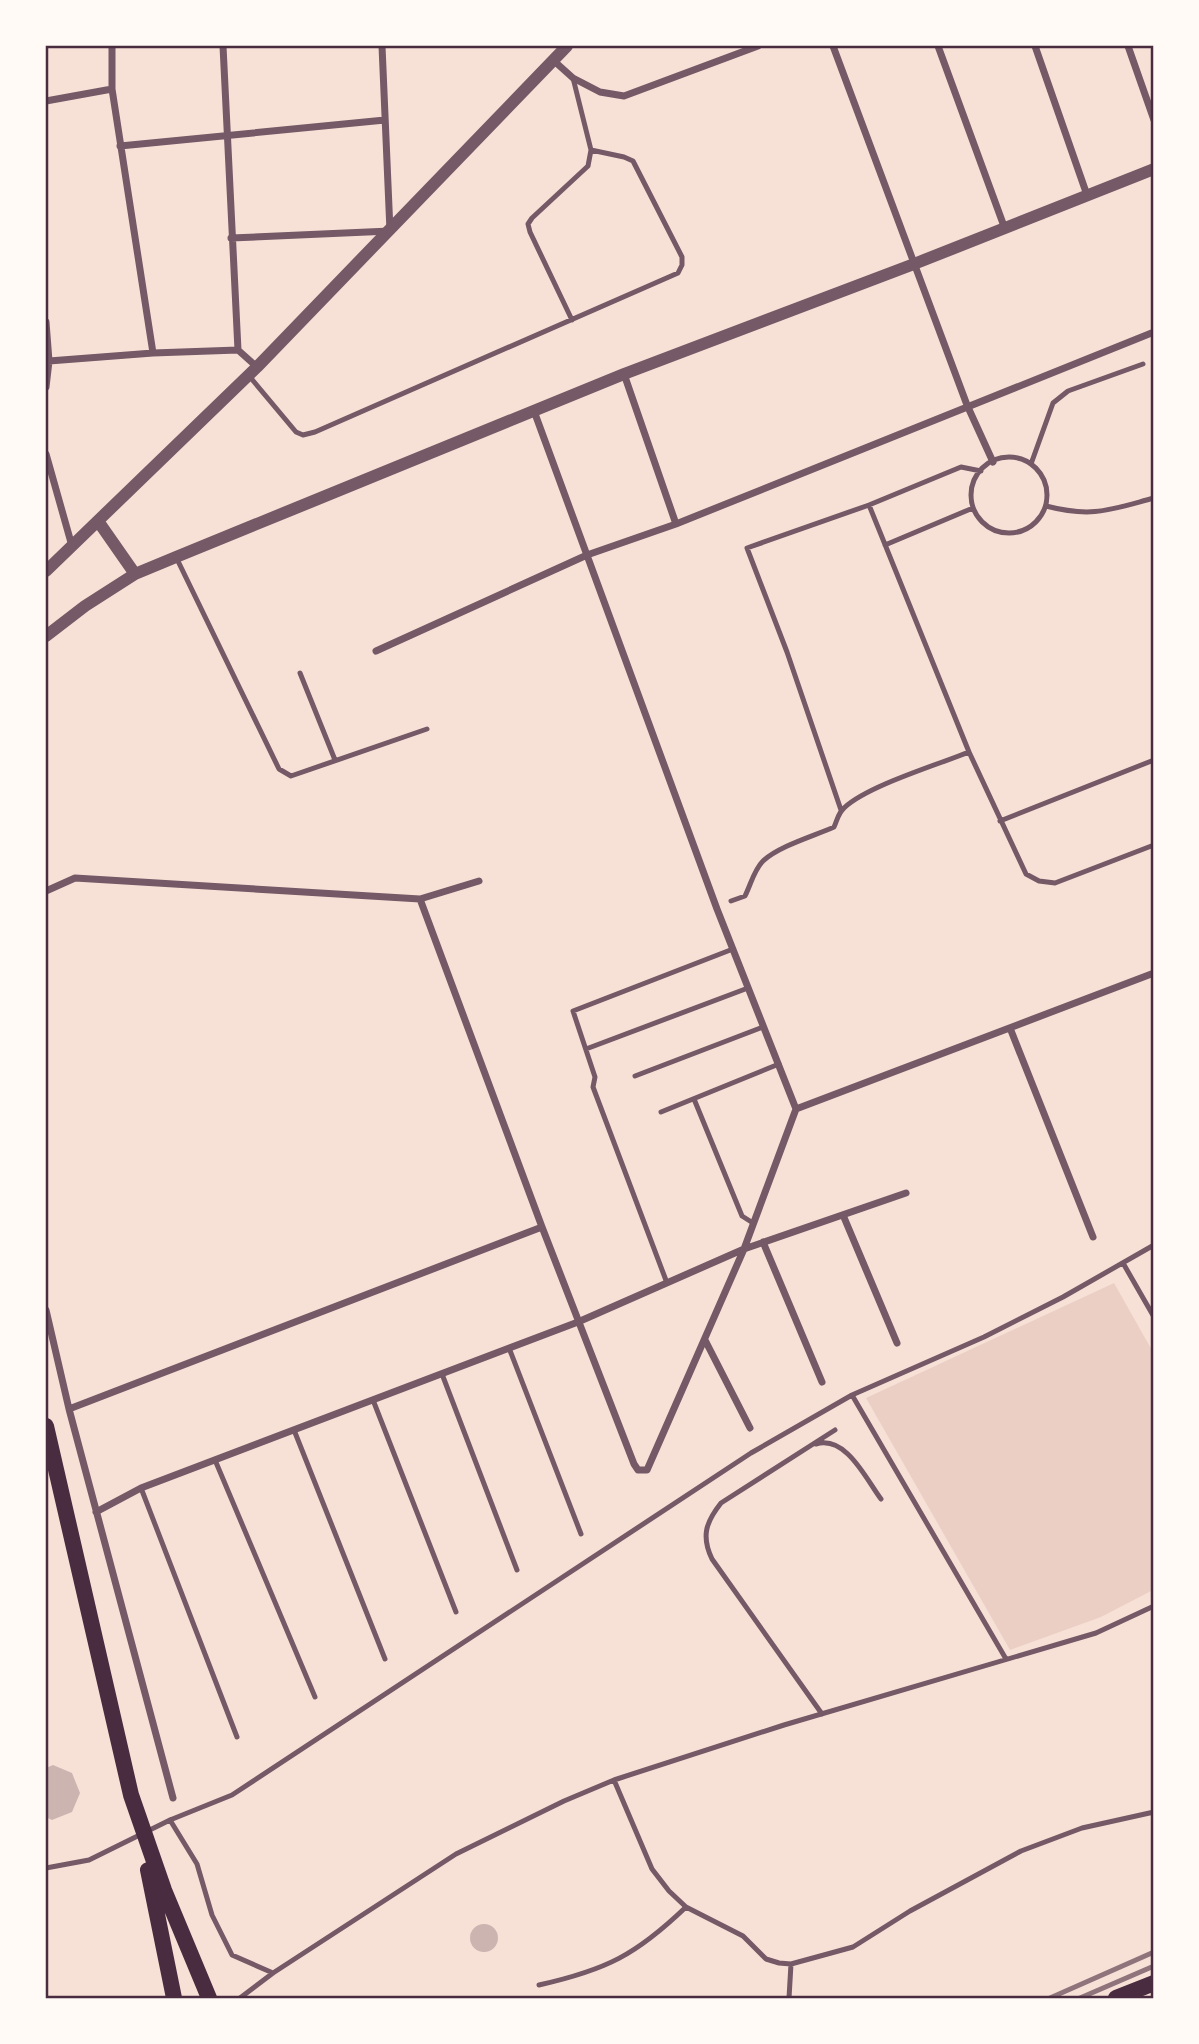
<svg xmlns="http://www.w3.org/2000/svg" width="1199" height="2044" font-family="'Exo 2',sans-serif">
<rect width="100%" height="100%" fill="#f7e1d7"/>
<path fill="#ebcfc5" d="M 1114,1283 L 1153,1352 L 1153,1590 L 1101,1617 L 1010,1650 L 866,1398 Z"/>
<path fill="#ccb4b1" d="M 53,1765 L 72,1773 L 80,1793 L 72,1812 L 52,1820 L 46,1817 L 46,1768 Z
M470 1938a14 14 0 1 1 28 0a14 14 0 1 1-28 0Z"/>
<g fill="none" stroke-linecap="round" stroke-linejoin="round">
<path stroke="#755966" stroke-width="5" d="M 572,320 L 530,232 L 528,224 L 532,218 L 588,166 L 591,150
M 250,377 L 296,432 L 303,435 L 315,432 L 678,273 L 682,265 L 682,257 L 633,161 L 624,157 L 591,150 L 573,78
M971 495a38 38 0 1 1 76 0a38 38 0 1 1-76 0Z
M 1031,464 L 1053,403 L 1068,391 L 1143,364
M 1046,506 C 1092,518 1109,510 1154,498
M 885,545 L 973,508
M 176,557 L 279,769 L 291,776 L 427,729
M 300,673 L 335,760
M 969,752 L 1026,874 L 1039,881 L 1055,883 L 1154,845
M 841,810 L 787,652 L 747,548 L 869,505 L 961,467 L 981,471
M 1000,821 L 1154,760
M 731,901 L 745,896 C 751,884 754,870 763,861 C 779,846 814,836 834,827 C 837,821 838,813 844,808 C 867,786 937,765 969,752 L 869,505
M 586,1049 L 748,988
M 635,1076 L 763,1027
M 694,1099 L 742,1216 L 753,1223
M 661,1112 L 779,1064
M 1123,1263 L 1154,1317
M 667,1283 L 593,1087 L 595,1077 L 573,1011 L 733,949
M 509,1348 L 581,1534
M 442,1374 L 517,1570
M 852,1395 L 1006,1659
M 373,1400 L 456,1612
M 294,1430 L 385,1659
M 816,1444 C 846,1435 866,1479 881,1499
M 215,1460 L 315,1697
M 141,1488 L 237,1737
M 822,1714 L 712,1559 C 701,1536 706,1522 721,1503 L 835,1430
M 614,1780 L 652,1869 L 669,1891 L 686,1907 L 743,1936 L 766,1959 L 779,1963 L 791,1964 L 853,1947 L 910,1911 L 1021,1851 L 1082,1828 L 1154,1812
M 170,1820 L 197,1864 L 212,1915 L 232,1955 L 273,1973
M 46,1868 L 89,1860 L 170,1820 L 232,1795 L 751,1453 L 852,1395 L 984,1337 L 1063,1297 L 1154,1245
M 539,1985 C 606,1970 636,1955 686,1907
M 240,1998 L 273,1973 L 456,1854 L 564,1801 L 614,1780 L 784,1725 L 1096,1633 L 1154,1606
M 789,1998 L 791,1964"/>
<path stroke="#755966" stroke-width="7" d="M 112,46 L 112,89 L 153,353
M 223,46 L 238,350 L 257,367
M 833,46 L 967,405 L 993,462
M 938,46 L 1005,229
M 1035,46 L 1087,195
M 1128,46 L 1154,120
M 553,60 L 573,78 L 600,92 L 624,96 L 758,46
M 46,101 L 112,89
M 120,146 L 385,120
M 231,238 L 390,231 L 382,46
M 46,322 L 49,361 L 46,387
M 49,361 L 153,353 L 238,350
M 624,374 L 676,524
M 46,454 L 72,546
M 376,651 L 587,555 L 676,524 L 1154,332
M 46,891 L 75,878 L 420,899 L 479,881
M 420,899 L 542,1227 L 634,1464 L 638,1470 L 647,1470 L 744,1249 L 796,1109 L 717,909 L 534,411
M 1010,1028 L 1093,1237
M 796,1109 L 1154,973
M 843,1215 L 897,1343
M 763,1242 L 822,1382
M 46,1310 L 69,1409 L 173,1798
M 705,1340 L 750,1428
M 69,1409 L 542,1227
M 96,1512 L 141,1488 L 578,1322 L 744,1249 L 906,1193"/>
<path stroke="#755966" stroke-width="12" d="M 98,521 L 135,574
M 46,571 L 257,367 L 567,46
M 46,636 L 85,606 L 135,574 L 176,557 L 624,374 L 914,264 L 1154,169"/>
<path stroke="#4a2c40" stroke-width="16" d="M 46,1426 L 131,1795 L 164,1890 L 209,1998
M 148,1870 L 174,1998
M 1116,1998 L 1154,1983"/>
<path stroke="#8f747c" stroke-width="5" d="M 1050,1998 L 1154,1952
M 1080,1998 L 1154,1966"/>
</g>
<rect width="1199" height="2044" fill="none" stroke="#fffaf5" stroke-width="94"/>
<rect x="47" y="47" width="1105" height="1950" fill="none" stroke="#4a2c40" stroke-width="2.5"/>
</svg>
